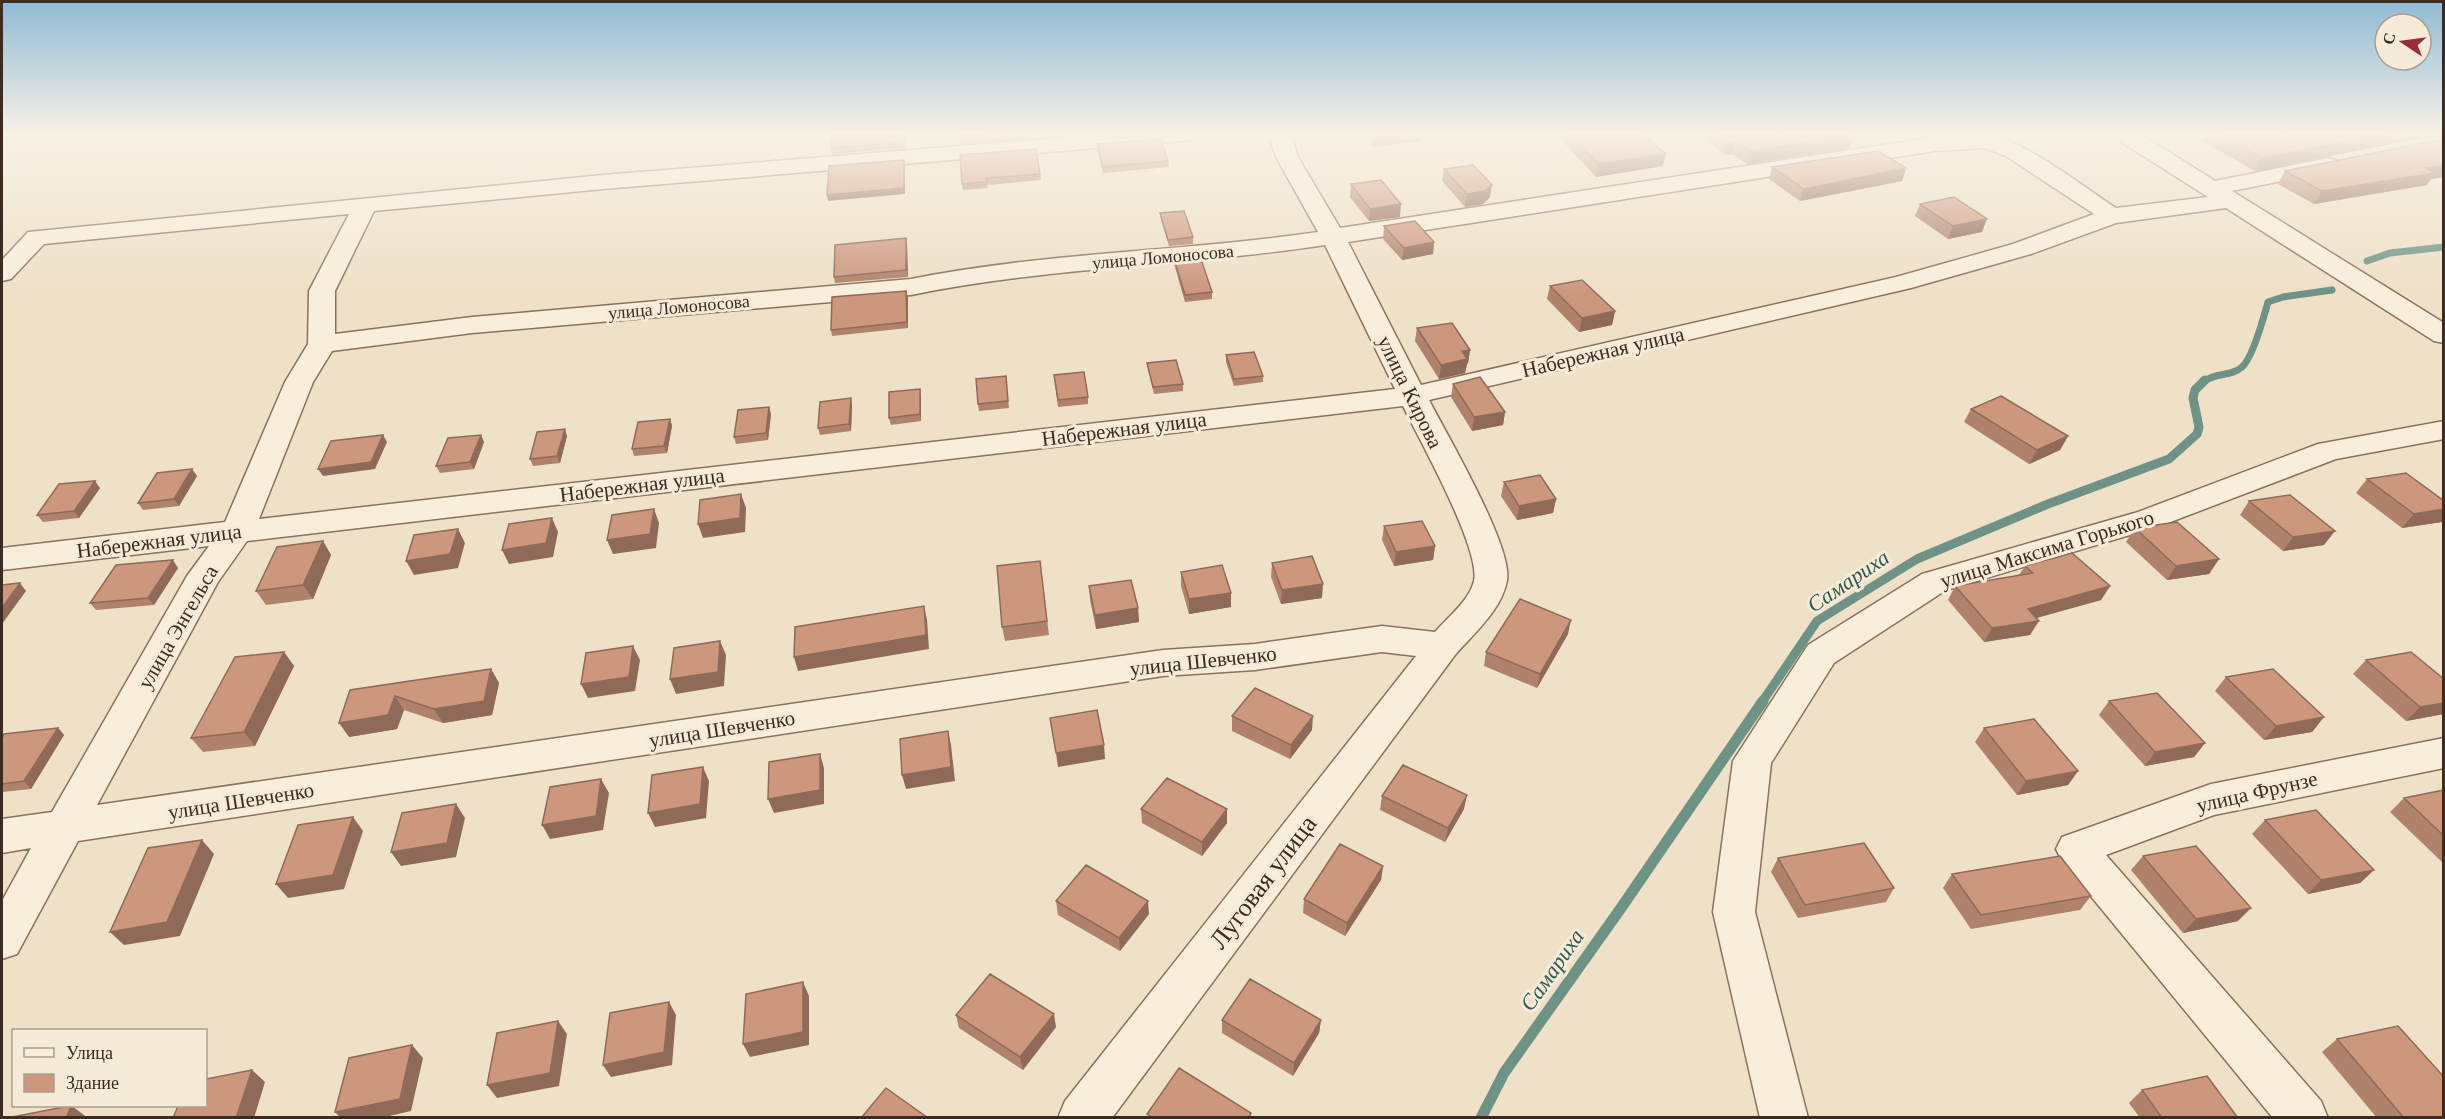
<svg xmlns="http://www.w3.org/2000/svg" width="2445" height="1119" font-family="Georgia,serif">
<rect width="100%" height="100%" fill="#efe0c8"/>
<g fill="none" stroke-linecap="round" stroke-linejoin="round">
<path stroke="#6f9286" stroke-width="7" d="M 2367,261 L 2390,253 L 2444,247
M 2204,382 C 2215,372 2231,377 2242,367 C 2253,358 2264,316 2268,302 L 2283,297 L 2332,290"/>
<path stroke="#6f9286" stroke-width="9" d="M 1762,702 L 1817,621 L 1917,559 L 2048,504 L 2169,459 L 2197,434 L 2199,427 L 2193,398 L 2195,390 L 2205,380"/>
<path stroke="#6f9286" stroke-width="11" d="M 1481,1118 L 1504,1073 L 1621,908 L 1763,701"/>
<g stroke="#8b715d" stroke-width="3">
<path id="street" d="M 1096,135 L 1192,135 L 1189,140 L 1181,141 L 603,189 L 374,211 L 335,291 L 335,334 L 472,317 L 911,279 C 1045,252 1183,252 1318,232 L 1276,157 L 1269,135 L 1291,135 L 1298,157 L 1340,228 L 1935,137 C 1953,136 1973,133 1991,136 C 2026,141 2085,188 2116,208 L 2208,197 L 2118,140 L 2115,135 L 2142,135 L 2215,181 L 2328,158 L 2336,160 L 2339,165 L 2336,170 L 2232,191 L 2444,323 L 2444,343 L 2434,341 L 2226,208 L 2116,223 L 2031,254 L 1911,288 L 1429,400 C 1447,435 1513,547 1507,580 C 1502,610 1474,633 1455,655 L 1112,1118 L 1058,1118 L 1065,1101 L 1416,656 L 1382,652 L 1255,670 L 1163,676 L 78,841 L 17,954 L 2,959 L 2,901 L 31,848 L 2,853 L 2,819 L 52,812 L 187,576 L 209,546 L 2,570 L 2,548 L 225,522 L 285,382 L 308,344 L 309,291 L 349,214 L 44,244 L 11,279 L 2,281 L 2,260 L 28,232 L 603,175 ZM 1984,148 L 2006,156 L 2094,214 L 2013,244 L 1896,277 L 1421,385 L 1348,242 L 1935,151 ZM 1325,245 L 1395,389 L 259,519 L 313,382 L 332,351 L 472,333 L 911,295 C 1046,267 1188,266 1325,245 ZM 1403,406 C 1419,439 1481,549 1474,581 C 1469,601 1448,617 1435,632 L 1382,626 L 1255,644 L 1163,650 L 97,805 L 218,582 L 247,541 Z
M 2444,421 L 2444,439 L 2336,459 L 2160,526 L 1946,590 L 1834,663 L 1771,763 L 1755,912 L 1808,1118 L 1760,1118 L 1713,912 L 1733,761 L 1808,645 L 1922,574 L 2138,512 L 2318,444 Z
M 2444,738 L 2444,768 L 2214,815 L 2106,855 L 2321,1101 L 2328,1118 L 2273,1118 L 2062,861 L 2056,849 L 2062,837 L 2211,784 Z"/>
</g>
<use href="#street" fill="#f9eedc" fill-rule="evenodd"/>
</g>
<path fill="#b0826c" d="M 832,135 L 941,135 L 905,139 L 905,148 L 832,154 L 831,148 Z
M 959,135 L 1034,135 L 1034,138 L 960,144 Z
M 1364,135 L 1421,135 L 1420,141 L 1372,147 Z
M 1557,135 L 1644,135 L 1663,166 L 1596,177 Z
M 1701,135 L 1854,136 L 1850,148 L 1747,164 L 1733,154 L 1725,155 Z
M 2205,135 L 2435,135 L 2255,171 L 2202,141 Z
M 2444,139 L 2444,177 L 2431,179 L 2427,185 L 2314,204 L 2278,184 L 2285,171 Z
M 1097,144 L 1168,161 L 1169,167 L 1103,173 L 1097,150 Z
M 1036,149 L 1041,180 L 987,185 L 988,188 L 963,190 L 962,184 Z
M 1772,167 L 1906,168 L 1902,181 L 1800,201 L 1769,179 Z
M 1444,169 L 1490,197 L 1483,204 L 1465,207 L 1442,181 Z
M 1351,184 L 1400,217 L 1369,221 L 1350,197 Z
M 1920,204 L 1982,232 L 1948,239 L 1915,216 Z
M 1160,213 L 1193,237 L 1193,244 L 1169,246 L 1161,220 Z
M 1384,226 L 1434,242 L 1433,254 L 1402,260 L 1383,239 Z
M 906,238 L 907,244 L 908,277 L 835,283 L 834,277 Z
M 1174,258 L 1212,292 L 1212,299 L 1185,302 L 1174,264 Z
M 1550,286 L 1615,311 L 1612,325 L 1579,332 L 1547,299 Z
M 906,291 L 908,298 L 908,328 L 832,336 L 831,330 Z
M 1417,328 L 1470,350 L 1468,363 L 1467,364 L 1465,373 L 1439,379 L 1415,341 Z
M 1226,355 L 1263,376 L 1263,382 L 1234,386 L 1226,362 Z
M 1147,363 L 1183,384 L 1183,391 L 1154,394 L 1148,370 Z
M 1054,375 L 1088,397 L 1088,404 L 1058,407 Z
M 1006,376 L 1009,408 L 979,411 L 978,404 Z
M 1453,384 L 1505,412 L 1503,425 L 1472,431 L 1451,397 Z
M 921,396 L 921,421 L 891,425 L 889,418 Z
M 852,405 L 851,431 L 820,435 L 818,428 Z
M 1971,409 L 2068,436 L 2060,450 L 2029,464 L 1964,422 Z
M 771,414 L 768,440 L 736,444 L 734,437 Z
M 670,419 L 672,426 L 667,453 L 634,456 L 632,449 Z
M 567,436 L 560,463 L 533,466 L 530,459 Z
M 484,442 L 474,469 L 440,473 L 436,466 Z
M 197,476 L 179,506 L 143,510 L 138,503 Z
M 2367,479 L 2442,522 L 2402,528 L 2356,493 Z
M 1504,482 L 1556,499 L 1553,513 L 1517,520 L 1501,496 Z
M 100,488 L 79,518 L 43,522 L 37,515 Z
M 2249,501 L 2324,545 L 2283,551 L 2240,515 Z
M 1384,526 L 1435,546 L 1433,560 L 1394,566 L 1382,540 Z
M 2135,528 L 2219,559 L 2209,574 L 2167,580 L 2126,542 Z
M 323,541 L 331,555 L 313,599 L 266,605 L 256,591 Z
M 1040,561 L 1049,635 L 1005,641 L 1002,627 Z
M 1272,563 L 1322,598 L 1281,604 L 1271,577 Z
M 2025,566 L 2110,586 L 2101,600 L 2036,618 L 2030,635 L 1984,642 L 1948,600 L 1955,586 L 2019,575 Z
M 178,568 L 154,605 L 96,610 L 90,603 Z
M 1181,572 L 1231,593 L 1231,607 L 1189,614 L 1181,586 Z
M 1089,586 L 1138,608 L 1139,622 L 1096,629 L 1090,600 Z
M 1568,634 L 1537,688 L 1484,666 L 1486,652 Z
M 284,652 L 294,666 L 255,746 L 203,752 L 191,738 Z
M 2366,660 L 2444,714 L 2406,721 L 2353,674 Z
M 491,669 L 499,683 L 492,715 L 443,723 L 404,710 L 397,729 L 349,737 L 350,690 Z
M 2226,677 L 2324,717 L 2312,732 L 2264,740 L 2215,691 Z
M 2109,701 L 2205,743 L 2194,757 L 2145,766 L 2099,715 Z
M 1232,716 L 1312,730 L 1290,759 L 1232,731 Z
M 58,728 L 64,735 L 31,789 L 2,792 L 2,738 Z
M 1984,728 L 2078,771 L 2068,785 L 2017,795 L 1975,742 Z
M 2444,790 L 2444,864 L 2390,812 L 2404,798 Z
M 1382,796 L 1464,809 L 1445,842 L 1380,810 Z
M 1141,809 L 1227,809 L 1227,823 L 1202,856 L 1142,823 Z
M 2265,820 L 2374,870 L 2360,883 L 2308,894 L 2252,834 Z
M 2143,856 L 2238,921 L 2183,933 L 2131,870 Z
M 1778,858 L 1894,888 L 1886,902 L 1798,918 L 1771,872 Z
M 1383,866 L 1381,880 L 1345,936 L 1303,913 L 1304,899 Z
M 1952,874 L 2091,896 L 2080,910 L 1971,929 L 1943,888 Z
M 1056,901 L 1149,914 L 1120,951 L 1058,915 Z
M 956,1015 L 1056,1027 L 1023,1070 L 959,1028 Z
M 1222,1020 L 1321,1020 L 1319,1033 L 1293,1076 L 1222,1033 Z
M 2337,1039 L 2444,1077 L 2444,1118 L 2377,1118 L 2322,1052 Z
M 2142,1090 L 2238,1118 L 2140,1118 L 2129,1103 Z"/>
<path fill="#906a58" d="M 904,135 L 941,135 L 905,139 L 905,148 Z
M 1373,135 L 1421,135 L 1420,141 L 1372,147 Z
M 2381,135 L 2435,135 L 2255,171 L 2262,158 Z
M 1854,136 L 1850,148 L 1747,164 L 1750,151 Z
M 1736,142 L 1733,154 L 1725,155 L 1729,143 Z
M 1666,154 L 1663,166 L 1596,177 L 1598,164 Z
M 904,160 L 905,166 L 905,194 L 828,201 L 827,195 Z
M 2444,166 L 2444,177 L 2431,179 L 2427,185 L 2314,204 L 2322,191 L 2426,168 Z
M 1906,168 L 1902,181 L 1800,201 L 1804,189 Z
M 1492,185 L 1490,197 L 1483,204 L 1465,207 L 1467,194 Z
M 1401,204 L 1400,217 L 1369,221 L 1370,209 Z
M 1987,219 L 1982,232 L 1948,239 L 1953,226 Z
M 906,238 L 907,244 L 908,277 L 906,270 Z
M 1434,242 L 1433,254 L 1402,260 L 1404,248 Z
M 906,291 L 908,298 L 908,328 L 907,322 Z
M 1615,311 L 1612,325 L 1579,332 L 1582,318 Z
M 1470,350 L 1468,363 L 1467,364 L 1465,373 L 1439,379 L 1441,365 L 1462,351 Z
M 920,389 L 921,396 L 921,421 L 920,414 Z
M 851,398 L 852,405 L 851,431 L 849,424 Z
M 769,407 L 771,414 L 768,440 L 766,433 Z
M 1505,412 L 1503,425 L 1472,431 L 1474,417 Z
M 670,419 L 672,426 L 667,453 L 664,446 Z
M 565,429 L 567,436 L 560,463 L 557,456 Z
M 383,435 L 387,442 L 375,469 L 323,476 L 318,469 Z
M 481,435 L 484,442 L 474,469 L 470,462 Z
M 2068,436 L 2060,450 L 2029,464 L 2037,450 Z
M 192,469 L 197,476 L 179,506 L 174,499 Z
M 95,481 L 100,488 L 79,518 L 74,511 Z
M 741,494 L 746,508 L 745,532 L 703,538 L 698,524 Z
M 1556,499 L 1553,513 L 1517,520 L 1519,506 Z
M 654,509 L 659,523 L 656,548 L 613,554 L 607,540 Z
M 2444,509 L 2444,519 L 2442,522 L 2402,528 L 2414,514 Z
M 552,518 L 558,532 L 553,557 L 509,564 L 502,550 Z
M 458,529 L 465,543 L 458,568 L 414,575 L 406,561 Z
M 2335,531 L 2324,545 L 2283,551 L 2293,537 Z
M 323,541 L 331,555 L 313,599 L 303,585 Z
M 1435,546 L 1433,560 L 1394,566 L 1396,552 Z
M 2219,559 L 2209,574 L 2167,580 L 2176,566 Z
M 173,560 L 178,568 L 154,605 L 148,598 Z
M 20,583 L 26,591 L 2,624 L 2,608 Z
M 1323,584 L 1322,598 L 1281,604 L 1282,590 Z
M 2110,586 L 2101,600 L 2019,623 L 2028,609 Z
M 1231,593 L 1231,607 L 1189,614 L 1189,599 Z
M 924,606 L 927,620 L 929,649 L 798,671 L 794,657 Z
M 1138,608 L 1139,622 L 1096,629 L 1095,615 Z
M 1571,620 L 1568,634 L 1537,688 L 1540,674 Z
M 2039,621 L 2030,635 L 1984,642 L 1992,628 Z
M 720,641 L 726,655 L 724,686 L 676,694 L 670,679 Z
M 633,646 L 640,660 L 635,691 L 588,698 L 581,684 Z
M 284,652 L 294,666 L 255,746 L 244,732 Z
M 491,669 L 499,683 L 492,715 L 443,723 L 434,709 Z
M 395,696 L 404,710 L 397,729 L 349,737 L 339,723 Z
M 2444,703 L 2444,714 L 2406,721 L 2420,707 Z
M 1313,716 L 1312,730 L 1290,759 L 1291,745 Z
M 2324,717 L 2312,732 L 2264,740 L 2276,726 Z
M 58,728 L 64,735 L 31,789 L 24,781 Z
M 948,731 L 951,745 L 955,781 L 906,789 L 902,775 Z
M 2205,743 L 2194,757 L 2145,766 L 2155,752 Z
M 1104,745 L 1105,759 L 1058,767 L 1056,753 Z
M 820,754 L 824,768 L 824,804 L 774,813 L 768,799 Z
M 703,767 L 709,781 L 706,818 L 655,827 L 648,813 Z
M 2078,771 L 2068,785 L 2017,795 L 2026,781 Z
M 601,779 L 609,793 L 603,830 L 550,839 L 542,825 Z
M 1467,795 L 1464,809 L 1445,842 L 1448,828 Z
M 456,804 L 465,818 L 456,857 L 401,866 L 391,852 Z
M 1227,809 L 1227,823 L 1202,856 L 1202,842 Z
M 353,817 L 363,831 L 344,889 L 288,898 L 276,884 Z
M 202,840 L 214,854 L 180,936 L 124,945 L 110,932 Z
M 1383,866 L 1381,880 L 1345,936 L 1347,923 Z
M 2374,870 L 2360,883 L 2308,894 L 2321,880 Z
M 1148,901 L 1149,914 L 1120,951 L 1119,938 Z
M 2251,908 L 2238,921 L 2183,933 L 2196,919 Z
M 803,982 L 809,996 L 809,1045 L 750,1057 L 743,1044 Z
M 669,1002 L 676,1015 L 672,1065 L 611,1077 L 603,1065 Z
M 1054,1014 L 1056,1027 L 1023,1070 L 1020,1057 Z
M 1321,1020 L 1319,1033 L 1293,1076 L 1294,1063 Z
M 558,1021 L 567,1034 L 559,1086 L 497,1098 L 487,1085 Z
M 412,1045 L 423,1058 L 411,1111 L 381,1118 L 341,1118 L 335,1112 Z
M 252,1070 L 265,1082 L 254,1118 L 236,1118 Z
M 71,1106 L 72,1106 L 88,1118 L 66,1118 Z"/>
<path fill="#cd977e" stroke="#906a58" stroke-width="1.5" d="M 832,135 L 904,135 L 904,142 L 831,148 Z
M 959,135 L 988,135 L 959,138 Z
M 1571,135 L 1644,135 L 1666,154 L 1598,164 Z
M 1719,135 L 1854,135 L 1854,136 L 1750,151 L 1736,142 L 1729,143 Z
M 2219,135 L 2381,135 L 2262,158 Z
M 1161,139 L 1168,161 L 1103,167 L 1097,144 Z
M 2444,139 L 2444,166 L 2426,168 L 2435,173 L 2322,191 L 2285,171 Z
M 1036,149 L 1040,174 L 986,178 L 987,182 L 962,184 L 960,155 Z
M 1878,151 L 1906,168 L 1804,189 L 1772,167 Z
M 904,160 L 904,188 L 827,195 L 829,166 Z
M 1473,165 L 1492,185 L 1485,191 L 1467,194 L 1444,169 Z
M 1381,180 L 1401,204 L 1370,209 L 1351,184 Z
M 1954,197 L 1987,219 L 1953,226 L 1920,204 Z
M 1184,211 L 1193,237 L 1168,240 L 1160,213 Z
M 1415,221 L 1434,242 L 1404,248 L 1384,226 Z
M 906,238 L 906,270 L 834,277 L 835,245 Z
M 1200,256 L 1212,292 L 1185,295 L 1174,258 Z
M 1582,280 L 1615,311 L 1582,318 L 1550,286 Z
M 906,291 L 907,322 L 831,330 L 832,297 Z
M 1452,323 L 1470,350 L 1462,351 L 1467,359 L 1441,365 L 1417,328 Z
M 1254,352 L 1263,376 L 1234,379 L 1226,355 Z
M 1176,360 L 1183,384 L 1153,387 L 1147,363 Z
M 1084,372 L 1088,397 L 1058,400 L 1054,375 Z
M 1006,376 L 1008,401 L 978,404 L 976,379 Z
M 1480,377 L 1505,412 L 1474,417 L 1453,384 Z
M 920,389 L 920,414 L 889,418 L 889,392 Z
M 2001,396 L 2068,436 L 2037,450 L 1971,409 Z
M 851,398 L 849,424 L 818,428 L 820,402 Z
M 769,407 L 766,433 L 734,437 L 738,410 Z
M 670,419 L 664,446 L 632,449 L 638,422 Z
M 565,429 L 557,456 L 530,459 L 537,432 Z
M 383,435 L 371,462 L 318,469 L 331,441 Z
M 481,435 L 470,462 L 436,466 L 448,438 Z
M 192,469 L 174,499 L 138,503 L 157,473 Z
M 2406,473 L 2444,501 L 2444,509 L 2414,514 L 2367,479 Z
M 1540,475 L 1556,499 L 1519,506 L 1504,482 Z
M 95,481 L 74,511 L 37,515 L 59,484 Z
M 741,494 L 740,518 L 698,524 L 700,500 Z
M 2290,495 L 2335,531 L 2293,537 L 2249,501 Z
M 654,509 L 650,534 L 607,540 L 612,515 Z
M 552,518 L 546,543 L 502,550 L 509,524 Z
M 1422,521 L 1435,546 L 1396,552 L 1384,526 Z
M 2177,522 L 2219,559 L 2176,566 L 2135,528 Z
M 458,529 L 450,554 L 406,561 L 414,535 Z
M 323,541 L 303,585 L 256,591 L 277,547 Z
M 2072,553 L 2110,586 L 2028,609 L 2039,621 L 1992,628 L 1955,586 L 2033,573 L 2025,566 Z
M 1312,556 L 1323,584 L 1282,590 L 1272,563 Z
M 173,560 L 148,598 L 90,603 L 116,565 Z
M 1040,561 L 1047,621 L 1002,627 L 997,566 Z
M 1222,565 L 1231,593 L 1189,599 L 1181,572 Z
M 1131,580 L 1138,608 L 1095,615 L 1089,586 Z
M 20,583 L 2,608 L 2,585 Z
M 1520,599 L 1571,620 L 1540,674 L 1486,652 Z
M 924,606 L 926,635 L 794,657 L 795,627 Z
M 720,641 L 718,672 L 670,679 L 674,648 Z
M 633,646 L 629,677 L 581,684 L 586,653 Z
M 284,652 L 244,732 L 191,738 L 235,657 Z
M 2411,652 L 2444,679 L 2444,703 L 2420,707 L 2366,660 Z
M 491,669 L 484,701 L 434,709 L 395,696 L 388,715 L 339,723 L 350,690 Z
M 2273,669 L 2324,717 L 2276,726 L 2226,677 Z
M 1255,688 L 1313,716 L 1291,745 L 1232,716 Z
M 2157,693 L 2205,743 L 2155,752 L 2109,701 Z
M 1097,710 L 1104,745 L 1056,753 L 1050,718 Z
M 2034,719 L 2078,771 L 2026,781 L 1984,728 Z
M 58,728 L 24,781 L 2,784 L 2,738 L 4,734 Z
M 948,731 L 951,767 L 902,775 L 900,739 Z
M 820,754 L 820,790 L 768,799 L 769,762 Z
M 1403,765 L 1467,795 L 1448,828 L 1382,796 Z
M 703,767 L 700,804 L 648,813 L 652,775 Z
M 1167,778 L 1227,809 L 1202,842 L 1141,809 Z
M 601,779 L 596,816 L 542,825 L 550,787 Z
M 2444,790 L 2444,836 L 2404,798 Z
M 456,804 L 447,843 L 391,852 L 402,813 Z
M 2316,810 L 2374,870 L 2321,880 L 2265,820 Z
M 353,817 L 333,875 L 276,884 L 298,825 Z
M 202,840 L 167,922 L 110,932 L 148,848 Z
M 1864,843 L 1894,888 L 1805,905 L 1778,858 Z
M 1340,844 L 1383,866 L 1347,923 L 1304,899 Z
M 2196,846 L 2251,908 L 2196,919 L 2143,856 Z
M 2060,856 L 2091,896 L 1981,915 L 1952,874 Z
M 1086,865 L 1148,901 L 1119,938 L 1056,901 Z
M 990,974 L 1054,1014 L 1020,1057 L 956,1015 Z
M 1250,979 L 1321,1020 L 1294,1063 L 1222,1020 Z
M 803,982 L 803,1032 L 743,1044 L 746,994 Z
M 669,1002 L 664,1052 L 603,1065 L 610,1013 Z
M 558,1021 L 550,1073 L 487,1085 L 497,1033 Z
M 2398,1026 L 2444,1077 L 2444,1117 L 2404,1118 L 2337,1039 Z
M 412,1045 L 400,1099 L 335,1112 L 349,1058 Z
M 1179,1068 L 1251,1113 L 1249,1118 L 1153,1118 L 1147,1114 Z
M 252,1070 L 236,1118 L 173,1118 L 178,1106 L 206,1106 L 206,1079 Z
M 2207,1076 L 2238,1118 L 2162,1118 L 2142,1090 Z
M 886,1088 L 928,1118 L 861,1118 Z
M 69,1106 L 71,1106 L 66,1118 L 7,1118 Z"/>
<linearGradient id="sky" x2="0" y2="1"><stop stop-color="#8fbad5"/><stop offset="0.46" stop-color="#f8f1e6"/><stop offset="1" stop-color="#f8f1e6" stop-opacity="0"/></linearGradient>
<rect width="2445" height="292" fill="url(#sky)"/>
<g text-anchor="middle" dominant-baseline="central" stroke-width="6" stroke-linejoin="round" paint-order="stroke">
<g font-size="18" fill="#3c2b20" stroke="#f6ead8">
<text transform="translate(1163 257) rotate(-5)">улица Ломоносова</text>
<text transform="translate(679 307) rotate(-5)">улица Ломоносова</text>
</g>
<g font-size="21" fill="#3c2b20" stroke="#f6ead8">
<text transform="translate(1603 352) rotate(-13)">Набережная улица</text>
<text transform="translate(1410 392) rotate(64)">улица Кирова</text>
<text transform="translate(1124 429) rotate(-7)">Набережная улица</text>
<text transform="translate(642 485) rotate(-7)">Набережная улица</text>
<text transform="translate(159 541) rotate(-7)">Набережная улица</text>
<text transform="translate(2047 549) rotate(-17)">улица Максима Горького</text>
<text transform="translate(178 627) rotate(-60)">улица Энгельса</text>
<text transform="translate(1203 661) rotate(-6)">улица Шевченко</text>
<text transform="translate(722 729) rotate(-9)">улица Шевченко</text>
<text transform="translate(2257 792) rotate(-13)">улица Фрунзе</text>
<text transform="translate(241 801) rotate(-9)">улица Шевченко</text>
</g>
<g font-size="22" font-style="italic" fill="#305b54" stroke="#f6ead8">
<text transform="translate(1848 581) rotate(-34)">Самариха</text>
<text transform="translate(1552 970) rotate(-55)">Самариха</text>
</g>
<g font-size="26" fill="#3c2b20" stroke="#f6ead8">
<text transform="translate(1263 882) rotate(-53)">Луговая улица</text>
</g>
</g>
<rect width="2445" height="1119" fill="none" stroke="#3c2b20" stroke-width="6"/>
<rect x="12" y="1029" width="195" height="78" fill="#f6ead8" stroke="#ac9e8e" stroke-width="1.5"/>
<rect x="24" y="1048" width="30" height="9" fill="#f9eedc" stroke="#ac9e8e" stroke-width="1.5"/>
<text x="66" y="1059" font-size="18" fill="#3c2b20">Улица</text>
<rect x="24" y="1074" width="30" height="18" fill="#cd977e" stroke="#ac9e8e" stroke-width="1.5"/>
<text x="66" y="1089" font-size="18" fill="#3c2b20">Здание</text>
<g transform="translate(2403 42) rotate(283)"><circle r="28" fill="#f6ead8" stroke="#ac9e8e" stroke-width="1.5"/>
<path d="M0-4.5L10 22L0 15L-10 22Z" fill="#9b2d38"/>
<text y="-9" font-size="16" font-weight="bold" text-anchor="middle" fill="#3c2b20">С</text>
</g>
</svg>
